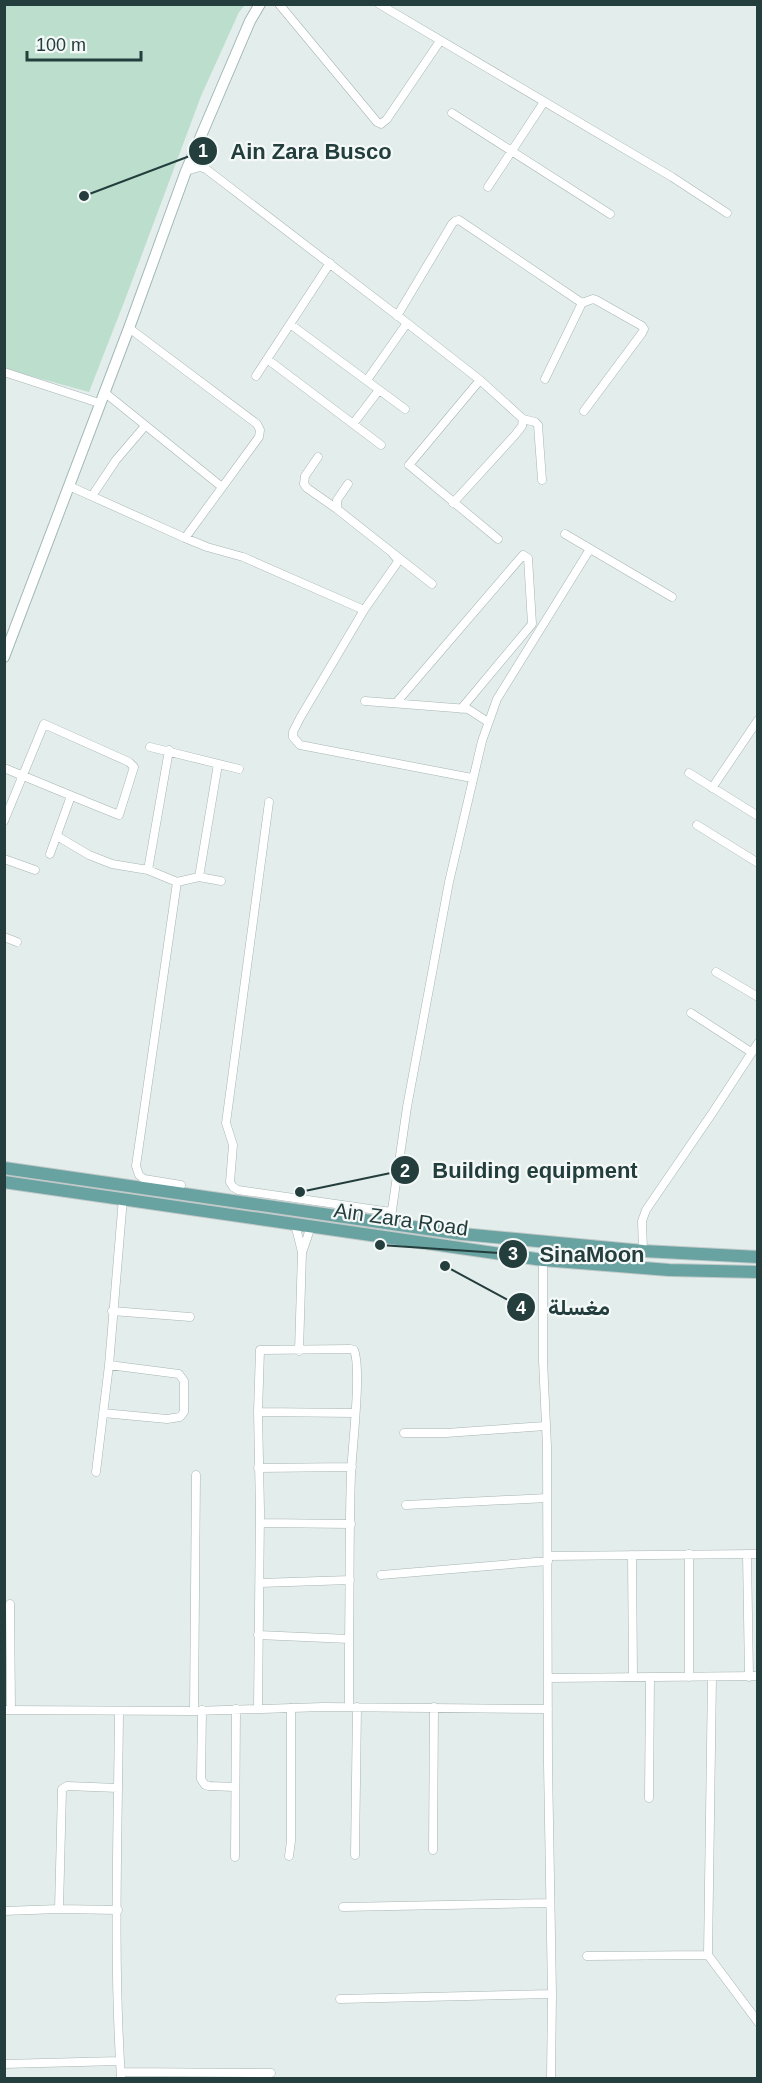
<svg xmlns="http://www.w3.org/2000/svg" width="762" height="2083" font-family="Arial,Vazirmatn,sans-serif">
<rect width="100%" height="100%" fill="#e3edeb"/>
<path fill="#bcdecd" d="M 4,5 L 245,5 L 239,12 L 201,96 L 126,297 L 89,392 L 5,369 Z"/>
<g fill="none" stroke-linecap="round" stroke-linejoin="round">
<g stroke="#a6b5b3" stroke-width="9">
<path id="minor" d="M 279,4 L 377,122 L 381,124 L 387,119 L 440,41
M 379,4 L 672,177 L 727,213
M 452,113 L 610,214
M 186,171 L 200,167 L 206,169 L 407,323 L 480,380 L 523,419 L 522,426 L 515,435 L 453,503
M 488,187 L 544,102
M 397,316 L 452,224 L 455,221 L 459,220 L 582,303
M 290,324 L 405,409
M 129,328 L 257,424 L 260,430 L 259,437 L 185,538
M 267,359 L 381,445
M 4,372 L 99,403
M 256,376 L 330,263
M 545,379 L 582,303 L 593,299 L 596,300 L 642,326 L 644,329 L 642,333 L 584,411
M 367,380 L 407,323
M 480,380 L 409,465 L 498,539
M 104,392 L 222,487
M 523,419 L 535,422 L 538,425 L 542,480
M 353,424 L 379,390
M 318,457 L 305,476 L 304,484 L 307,488 L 337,509
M 348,484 L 337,500 L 337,509 L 432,584
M 69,486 L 185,538 L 207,547 L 243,557 L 364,610
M 92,496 L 116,460 L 145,426
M 565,534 L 672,597
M 393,554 L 398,560 L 397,563 L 364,610 L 300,718 L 293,732 L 293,737 L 300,745 L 472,778
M 365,701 L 468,709 L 488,722
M 396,703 L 523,555 L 528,558 L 532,624 L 461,709
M 150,747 L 239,769
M 4,768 C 43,784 81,800 119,815 L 134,767 L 129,762 L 44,724 L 4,821
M 689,773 L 758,816
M 712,788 L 758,720
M 269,802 L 226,1123 L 233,1145 L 230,1182 L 233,1187 L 238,1190 L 391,1212
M 697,825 L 758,863
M 57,836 L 89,855 L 112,864 L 148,870 L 177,882 L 199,877 L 221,881
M 50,854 L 71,796
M 4,859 L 35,870
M 148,870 L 169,750
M 199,877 L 218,764
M 177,882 L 136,1166 L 139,1175 L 144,1179 L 181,1185
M 4,937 L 17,942
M 716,972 L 758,997
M 691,1013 L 751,1052
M 295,1224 L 302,1252 L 299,1351
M 390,1224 L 407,1107 L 449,882 L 482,741 L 497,699 L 590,549
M 303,1250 L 311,1226
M 643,1251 L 642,1221 L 646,1210 L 713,1112 L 758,1043
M 543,1260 L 543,1360 L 547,1447 L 548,1764 L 552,1994 L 551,2078
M 112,1311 L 190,1317
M 258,1412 L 260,1511 L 258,1708
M 103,1413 L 167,1419 L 180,1417 L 184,1412 L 184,1381 L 179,1374 L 109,1365
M 404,1433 L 446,1433 L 545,1426
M 258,1468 L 352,1467
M 96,1472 L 109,1365 L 123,1198
M 406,1505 L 547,1498
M 260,1523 L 351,1524
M 689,1554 L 689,1677
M 747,1554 L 749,1677
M 632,1555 L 633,1676
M 548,1556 L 758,1554
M 381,1575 L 548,1561
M 260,1583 L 350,1580
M 10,1604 L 11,1709
M 258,1635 L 349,1639 C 350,1584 349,1529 351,1474 C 352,1449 362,1369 354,1350 L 350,1349 L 260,1350 L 258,1412 L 355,1413
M 712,1677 L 708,1955 L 758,2022
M 549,1678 L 758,1676
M 349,1707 L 349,1639
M 4,1710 L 194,1711 L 323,1707 L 548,1709
M 202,1710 L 201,1779 L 205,1785 L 209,1786 L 234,1787
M 119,1711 C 118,1833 113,1956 121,2078
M 194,1711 L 196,1475
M 649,1798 L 650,1678
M 433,1850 L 434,1707
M 355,1855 L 357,1707
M 289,1856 L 291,1841 L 291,1708
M 235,1857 L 236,1709
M 343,1907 L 550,1903
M 59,1909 L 62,1789 L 67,1786 L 118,1788
M 4,1911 L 59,1909 L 118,1910
M 587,1956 L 708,1955
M 340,1999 L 552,1994
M 4,2064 L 119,2061
M 121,2072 L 271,2073"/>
</g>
<g stroke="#a2b9b6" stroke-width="12">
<path id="secondary" d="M 4,657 L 129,328 L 186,171 L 250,21 L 260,4"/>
</g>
<g stroke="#c1c9c9" stroke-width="14">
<path id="primary" d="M 4,1168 L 462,1234 L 643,1251 L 758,1257
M 4,1182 L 543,1260 L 669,1270 L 758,1272"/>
</g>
<use href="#minor" stroke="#fff" stroke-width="8"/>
<use href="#secondary" stroke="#fff" stroke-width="10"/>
<use href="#primary" stroke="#68a2a1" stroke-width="12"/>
</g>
<g text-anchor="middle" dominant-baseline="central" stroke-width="4.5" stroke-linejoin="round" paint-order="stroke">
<g font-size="21" fill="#233e3d" stroke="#f4f9f8">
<text transform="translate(401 1219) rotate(8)">Ain Zara Road</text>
</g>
</g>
<path fill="none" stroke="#233e3d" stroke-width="2" d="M84 196L203 151M300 1192L405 1170M380 1245L513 1254M445 1266L521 1307"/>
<g fill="#233e3d" stroke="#f4f9f8" stroke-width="2">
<circle cx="84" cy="196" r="6"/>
<circle cx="300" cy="1192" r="6"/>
<circle cx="380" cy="1245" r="6"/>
<circle cx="445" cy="1266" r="6"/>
<circle cx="203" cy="151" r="15"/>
<circle cx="405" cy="1170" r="15"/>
<circle cx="513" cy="1254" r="15"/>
<circle cx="521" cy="1307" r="15"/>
</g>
<g font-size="18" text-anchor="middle" font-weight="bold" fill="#fff">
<text x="203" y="157">1</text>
<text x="405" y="1177">2</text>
<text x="513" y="1260">3</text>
<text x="521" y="1314">4</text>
</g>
<g font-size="22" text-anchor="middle" font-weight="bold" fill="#233e3d" stroke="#f4f9f8" stroke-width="4.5" stroke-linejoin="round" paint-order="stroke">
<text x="311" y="159">Ain Zara Busco</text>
<text x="535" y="1178">Building equipment</text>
<text x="592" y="1262">SinaMoon</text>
<text x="579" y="1315">مغسلة</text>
</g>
<rect width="762" height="2083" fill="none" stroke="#233e3d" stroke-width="12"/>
<path d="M27 51v9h114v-9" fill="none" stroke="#233e3d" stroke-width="3"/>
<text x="36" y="51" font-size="18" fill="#233e3d" stroke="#f4f9f8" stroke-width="4.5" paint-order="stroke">100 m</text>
</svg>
